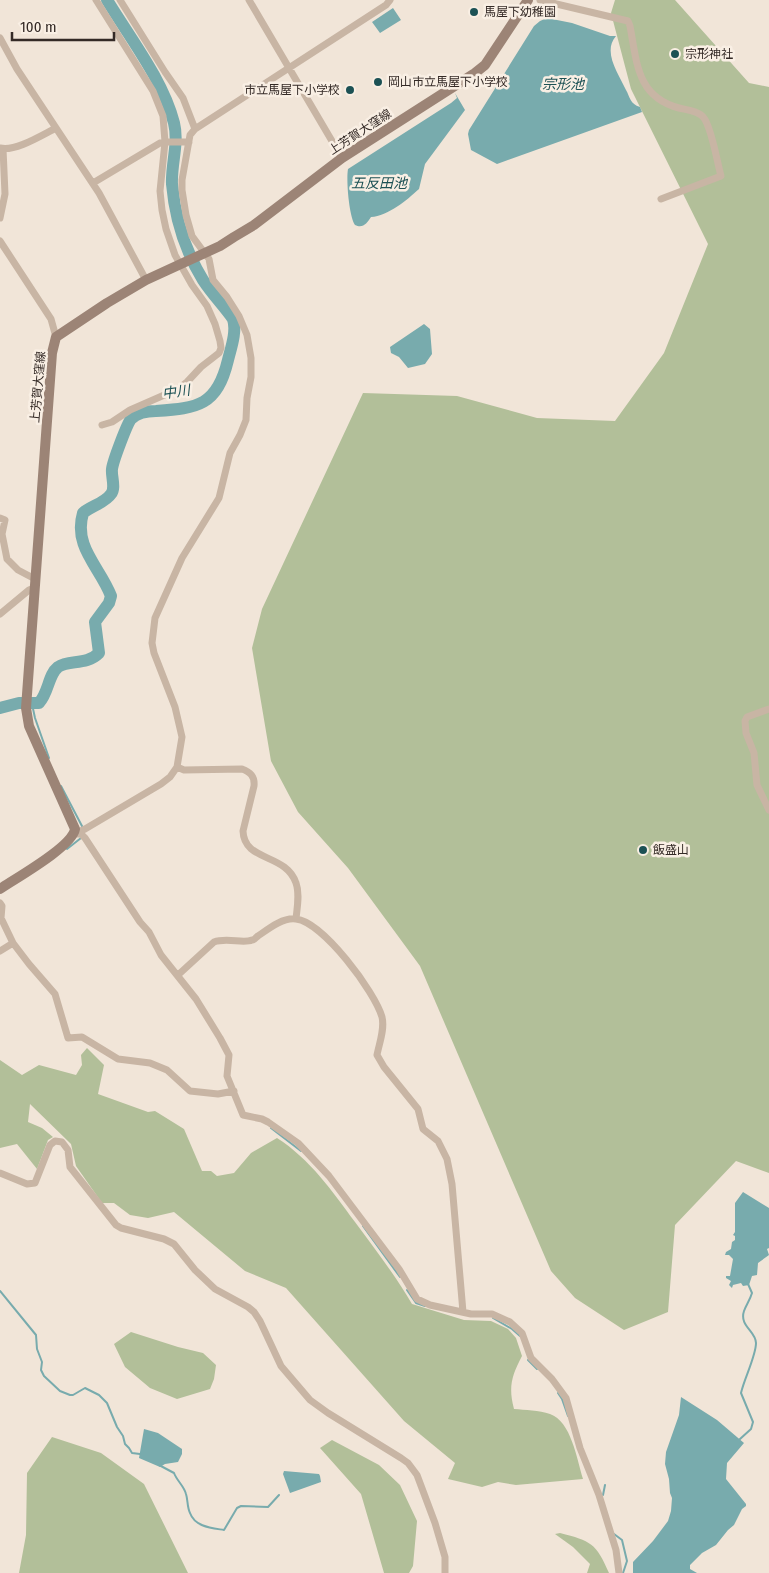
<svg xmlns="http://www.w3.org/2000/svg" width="769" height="1573" font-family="'Fira Sans Condensed','Noto Sans JP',sans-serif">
<rect width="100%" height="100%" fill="#f1e5d8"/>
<path fill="#b2bf99" d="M 615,0 L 675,0 L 749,83 L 769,87 L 769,1173 L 736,1161 L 675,1225 L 668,1312 L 624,1330 L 575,1298 L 551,1271 L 420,966 L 348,868 L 298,812 L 271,761 L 252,648 L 262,609 L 363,393 L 457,396 L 537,418 L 615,421 L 664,353 L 708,244 L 631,89 L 611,13 Z
M 87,1048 L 104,1065 L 98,1094 L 148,1112 L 155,1111 L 184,1129 L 202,1171 L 211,1171 L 217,1176 L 234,1173 L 251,1153 L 277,1138 C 310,1159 332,1191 355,1222 C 375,1249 395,1275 412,1304 L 464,1320 L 491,1321 L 508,1329 L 516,1338 L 522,1356 C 512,1375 508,1387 514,1409 C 525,1410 539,1410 550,1414 C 571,1421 577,1459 583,1479 L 516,1485 L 498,1482 L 482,1487 L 448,1479 L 455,1463 L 404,1421 L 286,1288 L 245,1271 L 174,1212 L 148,1218 L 130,1215 L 114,1203 L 102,1203 L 76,1166 L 71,1144 L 30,1104 L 28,1122 L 42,1128 L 53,1137 L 48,1140 L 37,1169 L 17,1144 L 0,1148 L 0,1060 L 22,1075 L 39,1065 L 76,1075 L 82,1065 L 81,1055 Z
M 131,1332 L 178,1347 L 203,1353 L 216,1365 L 214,1379 L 210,1389 L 177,1399 L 150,1388 L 125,1367 L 114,1344 Z
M 52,1437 L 101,1453 L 144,1484 L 188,1573 L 19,1573 L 26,1535 L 27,1473 Z
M 332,1440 L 379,1465 L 400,1485 L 417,1521 L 413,1566 L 409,1573 L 384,1573 L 361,1494 L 320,1448 Z
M 560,1533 C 591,1541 596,1543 609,1573 L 587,1573 L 590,1564 L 573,1547 L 555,1534 Z"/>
<path fill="#78abad" d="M 393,8 L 401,20 L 380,33 L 372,22 Z
M 547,18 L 572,23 L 610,36 L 616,36 C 602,52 619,74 626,90 C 630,97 630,104 640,107 L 642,112 L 497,164 L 471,150 L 468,134 L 469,130 L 534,26 L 540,21 Z
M 455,93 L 465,110 L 425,164 L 419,189 C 407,200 388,216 371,217 C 367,223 363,229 355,225 C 349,216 346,180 348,169 L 451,103 L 457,98 Z
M 424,324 L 430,329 L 432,354 L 425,364 L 408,368 L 399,357 L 391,353 L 390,347 Z
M 743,1192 L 769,1208 L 769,1248 L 767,1249 L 769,1255 L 758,1263 L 757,1275 L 752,1276 L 749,1285 L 743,1286 L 741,1283 L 733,1285 L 732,1288 L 729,1285 L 731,1281 L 726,1278 L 726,1276 L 730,1276 L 733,1259 L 729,1255 L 725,1255 L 726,1252 L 731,1249 L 732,1242 L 735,1240 L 735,1236 L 733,1235 L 735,1232 L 735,1203 Z
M 681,1397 L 717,1420 L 744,1443 L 727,1463 L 726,1479 L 746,1504 L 746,1506 L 742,1509 L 734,1525 L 728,1530 L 716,1545 L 702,1553 L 690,1565 L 690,1569 L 697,1573 L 633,1573 L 633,1562 L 653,1541 L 668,1521 L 671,1511 L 672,1498 L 670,1493 L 669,1479 L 665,1464 L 666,1452 L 679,1415 Z
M 144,1429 L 158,1433 L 182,1449 L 182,1454 L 178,1462 L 165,1464 L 160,1467 L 139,1458 Z
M 284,1471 L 319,1474 L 320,1476 L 321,1482 L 290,1493 L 283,1474 Z"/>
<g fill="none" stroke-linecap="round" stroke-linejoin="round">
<path stroke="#78abad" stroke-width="2" d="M 32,704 L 35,718 L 49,758
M 61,786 L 83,828
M 67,849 L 81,838
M 271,1128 L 301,1151
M 363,1226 L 400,1277
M 407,1290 L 416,1303 L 425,1306
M 0,1291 L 36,1335 L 37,1349 L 42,1362 L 41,1370 L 44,1376 L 60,1391 L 70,1395 L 73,1395 L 85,1388 L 99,1395 L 107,1403 L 117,1427 L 123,1436 L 125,1444 L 129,1448 L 132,1453 L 140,1454
M 493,1318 L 512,1329 L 520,1336
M 528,1360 L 537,1369
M 558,1393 L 562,1399 L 568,1416
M 740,1439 L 751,1429 L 753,1422 L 741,1393 C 744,1379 756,1356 756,1343 C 756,1331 739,1326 744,1311 C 746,1305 750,1300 752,1293 L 748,1284
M 159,1465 L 174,1473 C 177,1481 184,1486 186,1494 C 188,1500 187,1507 190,1513 C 195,1527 212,1528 224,1530 L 237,1508 L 241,1506 L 268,1507 L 279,1495
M 603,1495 L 605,1485
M 614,1534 L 622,1540 L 627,1561 L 623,1573"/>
<path stroke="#78abad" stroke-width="12" d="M 0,708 L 19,703 L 39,703 C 49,692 48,675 58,667 C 69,659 86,666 99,653 L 95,622 L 109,603 L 111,596 C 100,567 73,547 83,513 C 91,506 105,503 111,494 C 116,488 111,476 112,469 C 113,461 127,424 131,419 C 138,412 147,411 156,411 C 198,408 217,406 228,360 C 231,348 237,331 233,319 C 224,306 212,294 203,280 C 184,249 175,219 172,184 C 171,164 179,143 174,123 C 163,80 130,38 107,0"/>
<path stroke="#c8b5a4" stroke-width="7" d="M 96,0 L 153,91 L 163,116 L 165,142 L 160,191 L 162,210 L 166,229 L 175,255 L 192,285 L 207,306 L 215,324 L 220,341 L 221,348 L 219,353 L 201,367 L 187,382 L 178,389 L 130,410 L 112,422 L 102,425
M 120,0 L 165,72 L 183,98 L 195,129
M 249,0 L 342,158
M 540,0 L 628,21 L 630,26 C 637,63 637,97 679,108 C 687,110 699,111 704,118 C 712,129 717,162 721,176 L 661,199
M 0,38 L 17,69 L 99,193 L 146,280
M 0,148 C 15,152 42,135 56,128
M 93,183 L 160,143 L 165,142 L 189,142
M 0,218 L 5,194 L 3,149
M 0,241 L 51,319 L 56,337
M 0,518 L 5,520 L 2,534 L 7,559 L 18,570 L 35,579
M 0,614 L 29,590 L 34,588
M 769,709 L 747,717 L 745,721 L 746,733 L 754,753 L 757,785 L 769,810
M 177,767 L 184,770 L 242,769 C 250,772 255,776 254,786 L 243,831 C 244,862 286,853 296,883 C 300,894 297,908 296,919
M 74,834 L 85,829 L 161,784 L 170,777 L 177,767 L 182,737 L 175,707 L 154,653 L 152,643 L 155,618 L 182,558 L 219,498 L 230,453 L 240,435 L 246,420 L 247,398 L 251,377 L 251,358 L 247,335 L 239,316 L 227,297 L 213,280 L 209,259 L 192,236 L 186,215 L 182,190 L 182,180 L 190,135 L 195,129 L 386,5 L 390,0
M 74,834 L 81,834 L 85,838 L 140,922 L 149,932 L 161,955 L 196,999 L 220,1038 L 229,1055 L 227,1076 L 243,1115 L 262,1119 L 268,1122 L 298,1143 L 329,1176 L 399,1269 L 417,1299 L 430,1305 L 471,1314 L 492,1314 L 510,1322 L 522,1333 L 531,1358 L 552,1379 L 566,1398 L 580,1448 L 599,1495 L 616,1550 L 619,1573
M 0,903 L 2,906 L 1,918 L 13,943 L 29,964 L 55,994 L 68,1038 L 82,1037 L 118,1059 L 150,1063 L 167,1070 L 190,1091 L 218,1094 L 234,1091
M 0,951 L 13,943
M 178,975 L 214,942 C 227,937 243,944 252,940 C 255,940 256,937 258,936 C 268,929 283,917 296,919 C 323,922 375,992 382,1017 C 385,1029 379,1044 377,1055 L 384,1067 L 418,1109 L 423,1129 L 438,1141 L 447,1159 L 452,1184 L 463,1312
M 0,1173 L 27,1184 L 35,1183 L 50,1145 L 55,1141 L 62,1142 L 68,1150 L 70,1167 L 116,1225 L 121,1228 L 164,1239 L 174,1244 L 195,1270 L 215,1289 L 248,1307 L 254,1312 L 260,1321 L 281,1366 L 310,1400 L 328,1413 L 401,1458 L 408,1463 L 417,1475 L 435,1523 L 445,1557 L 445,1573"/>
<path stroke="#9c8476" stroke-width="10" d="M 0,889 C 16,878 72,847 75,829 L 29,726 L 26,708 L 52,353 L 56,337 L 107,303 L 146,280 L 220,246 L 234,237 L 254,225 L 342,158 L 475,73 L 485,65 L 528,0"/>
</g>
<g fill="#1c5154" stroke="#f9efe4" stroke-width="2">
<circle cx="474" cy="12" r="5"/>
<circle cx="675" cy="54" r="5"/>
<circle cx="378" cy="82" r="5"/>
<circle cx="350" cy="90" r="5"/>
<circle cx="643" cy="850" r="5"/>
</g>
<g text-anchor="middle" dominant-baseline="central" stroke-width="5" stroke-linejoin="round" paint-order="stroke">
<g font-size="12" fill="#342a26" stroke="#f9efe4" text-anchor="start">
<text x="484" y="12">馬屋下幼稚園</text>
<text x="685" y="54">宗形神社</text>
<text x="388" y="82">岡山市立馬屋下小学校</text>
<text x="340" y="90" text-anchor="end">市立馬屋下小学校</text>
<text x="653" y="850">飯盛山</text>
</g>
<g font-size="12" fill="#342a26" stroke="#f9efe4">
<text transform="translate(360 132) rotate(-33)">上芳賀大窪線</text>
<text transform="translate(38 387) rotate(-85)">上芳賀大窪線</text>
</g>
<g font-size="14" font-style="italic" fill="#1c5154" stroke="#f9efe4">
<text x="563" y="84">宗形池</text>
<text x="379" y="183">五反田池</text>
<text transform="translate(176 392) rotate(-8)">中川</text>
</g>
</g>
<path d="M12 32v8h102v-8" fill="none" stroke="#342a26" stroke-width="2.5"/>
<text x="20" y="32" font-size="15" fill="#342a26" stroke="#f9efe4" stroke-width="4" paint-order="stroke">100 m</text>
</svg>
